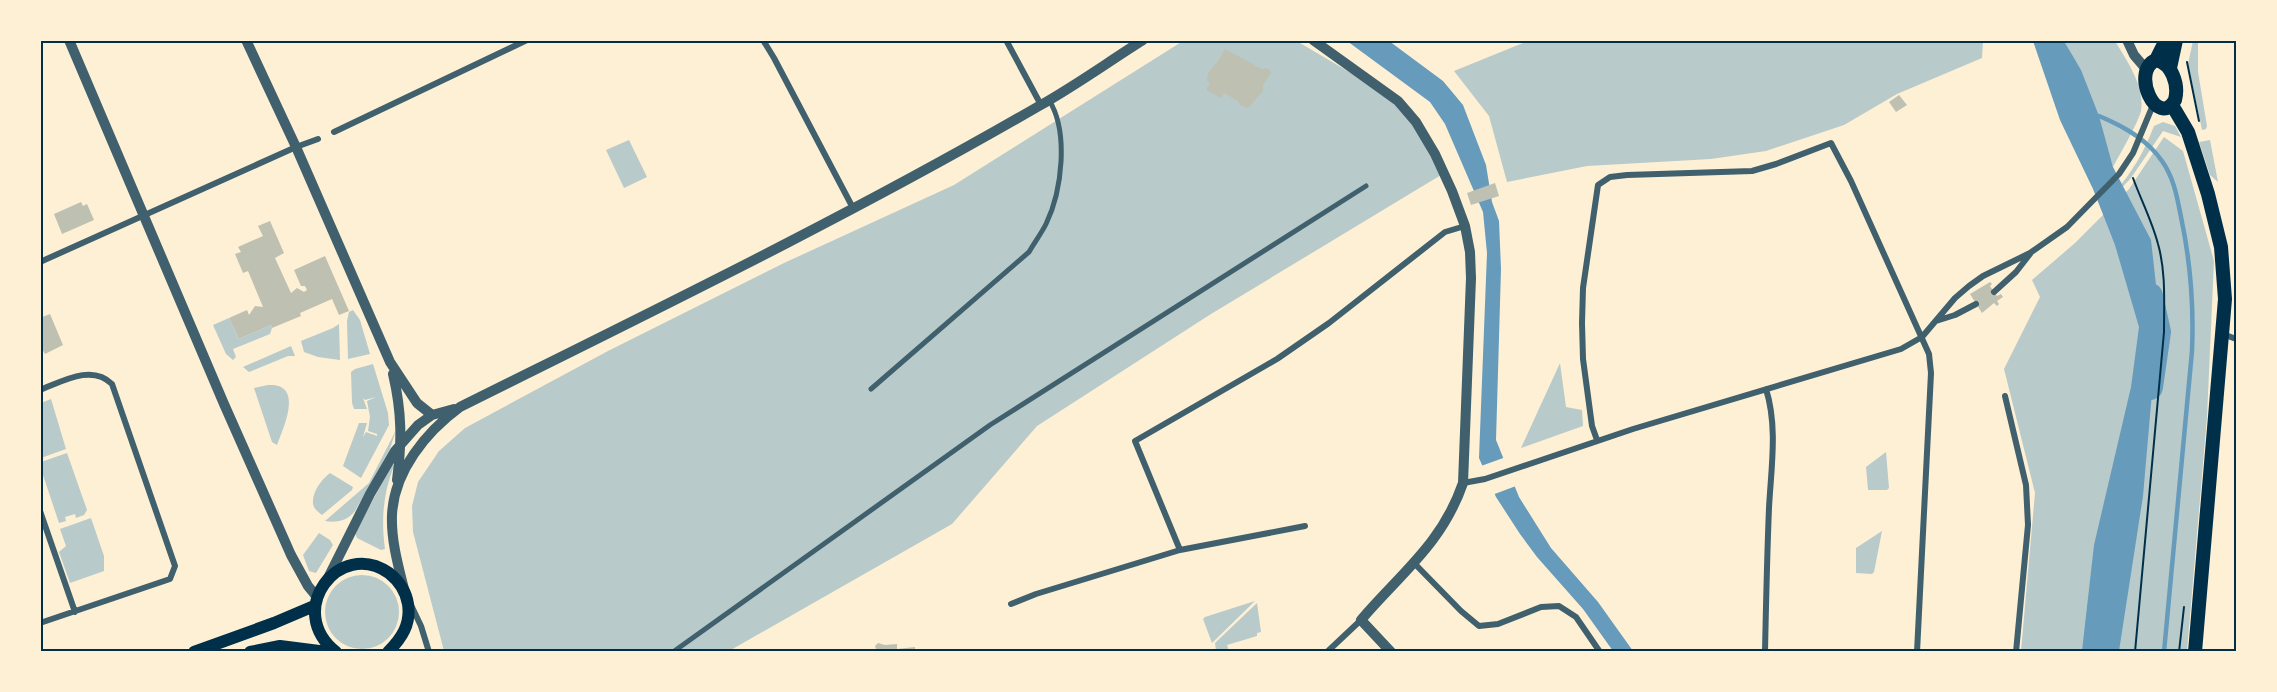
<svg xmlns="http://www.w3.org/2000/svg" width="2277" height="692" font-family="'Space Grotesk',sans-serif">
<rect width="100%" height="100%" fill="#fdf0d5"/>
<path fill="#b9caca" d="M 1282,40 L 1300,43 L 1412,109 L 1441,175 L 1211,314 L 1037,426 L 952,524 L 729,651 L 444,651 L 413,532 L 412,506 L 418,482 L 439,451 L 465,428 L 608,351 L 784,263 L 954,185 L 1183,41 Z
M 1530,40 L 1983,40 L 1983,41 L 1982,58 L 1897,94 L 1844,125 L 1766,151 L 1711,159 L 1587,166 L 1507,182 L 1489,116 L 1454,71 Z
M 2064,41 L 2115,41 C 2127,61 2145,86 2141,111 C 2138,123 2120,154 2113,167 C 2100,123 2087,81 2064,41 Z
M 2193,41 L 2198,41 L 2198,72 L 2207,126 L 2206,129 L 2202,130 L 2188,64 Z
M 2163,122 L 2175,126 L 2181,137 L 2163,131 L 2131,178 L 2114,196 L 2113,194 C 2132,173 2144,152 2154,126 Z
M 2164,137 L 2183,151 L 2214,261 L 2207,417 L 2187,651 L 2021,651 L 2035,493 L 2004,369 L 2040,297 L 2032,280 L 2075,243 L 2129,189 Z
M 629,140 L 647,177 L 624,188 L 606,150 Z
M 2210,140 L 2218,182 L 2210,175 L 2199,142 Z
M 353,310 L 360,320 L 370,354 L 348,359 L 347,321 L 349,312 Z
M 229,318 L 239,339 L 271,325 L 272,328 L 270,334 L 233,349 L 236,357 L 233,360 L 226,354 L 213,325 Z
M 339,324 L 340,360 L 318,357 L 304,352 L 301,341 L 333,328 Z
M 291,346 L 295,356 L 288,356 L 249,372 L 243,367 Z
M 1560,363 L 1566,407 L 1582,410 L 1583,426 L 1521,448 Z
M 373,364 L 388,413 L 389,425 L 361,478 L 343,466 L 359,423 L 367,423 L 363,437 L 366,432 L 377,436 L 377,434 L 368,431 L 370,417 L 367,401 L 376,397 L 365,400 L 363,398 L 367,409 L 354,409 L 352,403 L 351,372 L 355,369 Z
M 268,385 C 305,383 283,428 277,445 L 272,442 L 254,388 Z
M 51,399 L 66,449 L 41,458 L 41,403 Z
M 396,430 L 390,449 L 355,511 C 347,521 337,523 325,521 L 369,483 Z
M 1886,452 L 1889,488 L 1887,490 L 1868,490 L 1866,467 Z
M 67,453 L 87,510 L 84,515 L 76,518 L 75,514 L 65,517 L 66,521 L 59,523 L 41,469 L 41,462 Z
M 392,465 L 394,466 C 383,493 381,520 385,549 L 381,550 L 357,538 L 355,533 Z
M 330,473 L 353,487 L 352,490 L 322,515 C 318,512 313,508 313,503 C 312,492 322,479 330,473 Z
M 91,518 L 104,556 L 104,571 L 70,583 L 59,552 L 66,546 L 60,529 Z
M 1882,531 L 1874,572 L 1872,574 L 1856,573 L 1856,548 Z
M 319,533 L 330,540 L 333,545 L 316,573 L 309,571 L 303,555 Z
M325 612a37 37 0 1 1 74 0a37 37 0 1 1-74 0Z
M 1255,601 L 1212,643 L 1203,619 L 1205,617 Z
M 1257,603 L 1261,632 L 1257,633 L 1257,636 L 1227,645 L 1229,651 L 1216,651 L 1215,643 Z"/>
<path fill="#669bbc" d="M 1347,41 L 1389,41 L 1443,81 L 1463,105 L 1486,165 L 1492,202 L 1499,221 L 1501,269 L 1496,440 L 1519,497 L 1551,548 L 1598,602 L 1633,651 L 1613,651 L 1583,609 L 1537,557 L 1520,534 L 1496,497 L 1479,458 L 1487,253 L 1483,212 L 1445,124 L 1430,102 Z
M 2033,41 L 2064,41 L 2081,70 L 2099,116 L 2113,167 L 2151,240 L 2159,312 L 2143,496 L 2119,651 L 2082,651 L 2094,545 L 2131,387 L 2139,327 L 2115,245 L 2093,189 L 2060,120 Z"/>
<path fill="#fdf0d5" d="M 1506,457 L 1516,486 L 1492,495 L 1481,466 Z"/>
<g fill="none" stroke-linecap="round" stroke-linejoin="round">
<path stroke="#669bbc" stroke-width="4.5" d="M 2099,116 C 2123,126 2147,139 2162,161 C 2174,178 2177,197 2181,217 C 2191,264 2194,304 2192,351 L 2164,652"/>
<path stroke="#669bbc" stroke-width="26" d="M 2150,387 L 2158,332 L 2150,296"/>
</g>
<path fill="#bec0b2" d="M 1225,49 L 1262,69 L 1266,68 L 1270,70 L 1271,73 L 1263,85 L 1263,91 L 1248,108 L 1240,105 L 1238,101 L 1224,93 L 1221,98 L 1206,90 L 1210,83 L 1207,81 L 1208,73 L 1218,61 Z
M 1899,95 L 1907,105 L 1896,112 L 1889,102 Z
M 1495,183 L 1499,196 L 1471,205 L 1467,193 Z
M 81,202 L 83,206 L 87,204 L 94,220 L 62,234 L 54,214 Z
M 270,221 L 284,253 L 275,258 L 291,293 L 297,288 L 304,292 L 307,290 L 305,286 L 301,286 L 294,270 L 325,256 L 349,311 L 339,315 L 332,299 L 300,313 L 301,316 L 272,328 L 271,325 L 239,339 L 229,318 L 247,310 L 249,315 L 255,306 L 263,307 L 248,271 L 243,273 L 235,254 L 241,252 L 238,247 L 263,236 L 258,226 Z
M 1990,282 L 1992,284 L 1990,286 L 1997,296 L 2001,294 L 2003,297 L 1997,301 L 1999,304 L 1997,306 L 1994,303 L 1982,313 L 1970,294 Z
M 50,314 L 63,345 L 45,354 L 40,345 L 40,318 Z
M 878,643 L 885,645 L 897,644 L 897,649 L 915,647 L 915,652 L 877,652 L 875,646 Z"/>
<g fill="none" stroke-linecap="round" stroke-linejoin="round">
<path stroke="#003049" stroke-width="2" d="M 2187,62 L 2199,121
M 2133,178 C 2141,200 2152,221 2158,244 C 2166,272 2164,302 2164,332 L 2135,652
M 2179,652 L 2184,607"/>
<path stroke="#3f606c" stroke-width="5" d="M 871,389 L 1029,252 C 1034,243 1041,234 1046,224 C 1062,191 1069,132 1049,100
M 673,652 L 990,425 L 1366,186"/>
<path stroke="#3f606c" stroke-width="6" d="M 763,40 L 774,58 L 853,208
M 1006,40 L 1041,105
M 334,132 L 527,40
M 40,262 L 296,147 L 318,139
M 1994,292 L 2016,272 L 2030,254
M 1936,321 L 1955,315 L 1976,304
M 2223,334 L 2236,339
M 40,390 C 63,381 92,364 112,384 L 175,566 L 170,579 L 40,623
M 2005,396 L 2026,485 L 2028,525 L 2016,652
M 1597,440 L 1592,426 L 1583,359 L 1582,323 L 1583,288 L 1598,185 L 1610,177 L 1627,175 L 1752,171 L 1776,164 L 1831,143 L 1851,181 L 1929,354 L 1931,373 L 1917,652
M 1463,483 L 1485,479 L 1633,429 L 1901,349 L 1922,337 L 1955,298 L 1969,286 L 1983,276 L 2030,253 L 2067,227 L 2119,174 L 2133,153 L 2153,105
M 40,511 L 75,612
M 1180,550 L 1135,441 L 1277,359 L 1329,323 L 1445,232 L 1465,226
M 1415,564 L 1461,611 L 1479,626 L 1498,624 L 1541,607 L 1559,606 L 1576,617 L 1600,652
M 1011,604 L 1036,594 L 1180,550 L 1305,526
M 411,605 L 421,626 L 429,652
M 1327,652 L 1361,620
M 1765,652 C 1766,604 1767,556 1769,508 C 1771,469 1778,427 1766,389"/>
<path stroke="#3f606c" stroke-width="10" d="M 69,40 L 224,404 L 291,555 L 308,586 L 317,597
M 246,40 L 296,147 L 390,362 L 417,403 L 432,415
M 1313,40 L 1398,101 L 1416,122 L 1435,154 L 1452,191 L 1465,226 L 1470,252 L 1471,278 L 1463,483 C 1442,544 1401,573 1361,620 L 1391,652
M 2127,40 L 2134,55 L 2146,69
M 393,374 C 402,412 402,442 397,480
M 327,580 L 370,494 L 395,451 L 418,425 L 432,415 L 454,409
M 404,589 C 398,565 391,540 392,515 C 394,471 426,432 460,407 C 655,310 851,215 1039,106 C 1075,86 1108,62 1143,40"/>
<path stroke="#003049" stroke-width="12" d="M 194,652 L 274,623 L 314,606
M 250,652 L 280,646 L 327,652
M 336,652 C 284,611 339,538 389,573 C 399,581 406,591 408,604 C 411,624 402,638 388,652"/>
<path stroke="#003049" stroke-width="14" d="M 2156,60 C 2172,63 2179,85 2175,100 C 2157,130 2130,71 2156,60 Z
M 2156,60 L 2166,40
M 2170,68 L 2176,40
M 2172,105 L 2188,132 L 2208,194 L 2221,247 L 2225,299 L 2195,652"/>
</g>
<rect width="2277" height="692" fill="none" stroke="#fdf0d5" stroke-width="84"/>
<rect x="42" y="42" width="2193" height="608" fill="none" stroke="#003049" stroke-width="2"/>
</svg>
